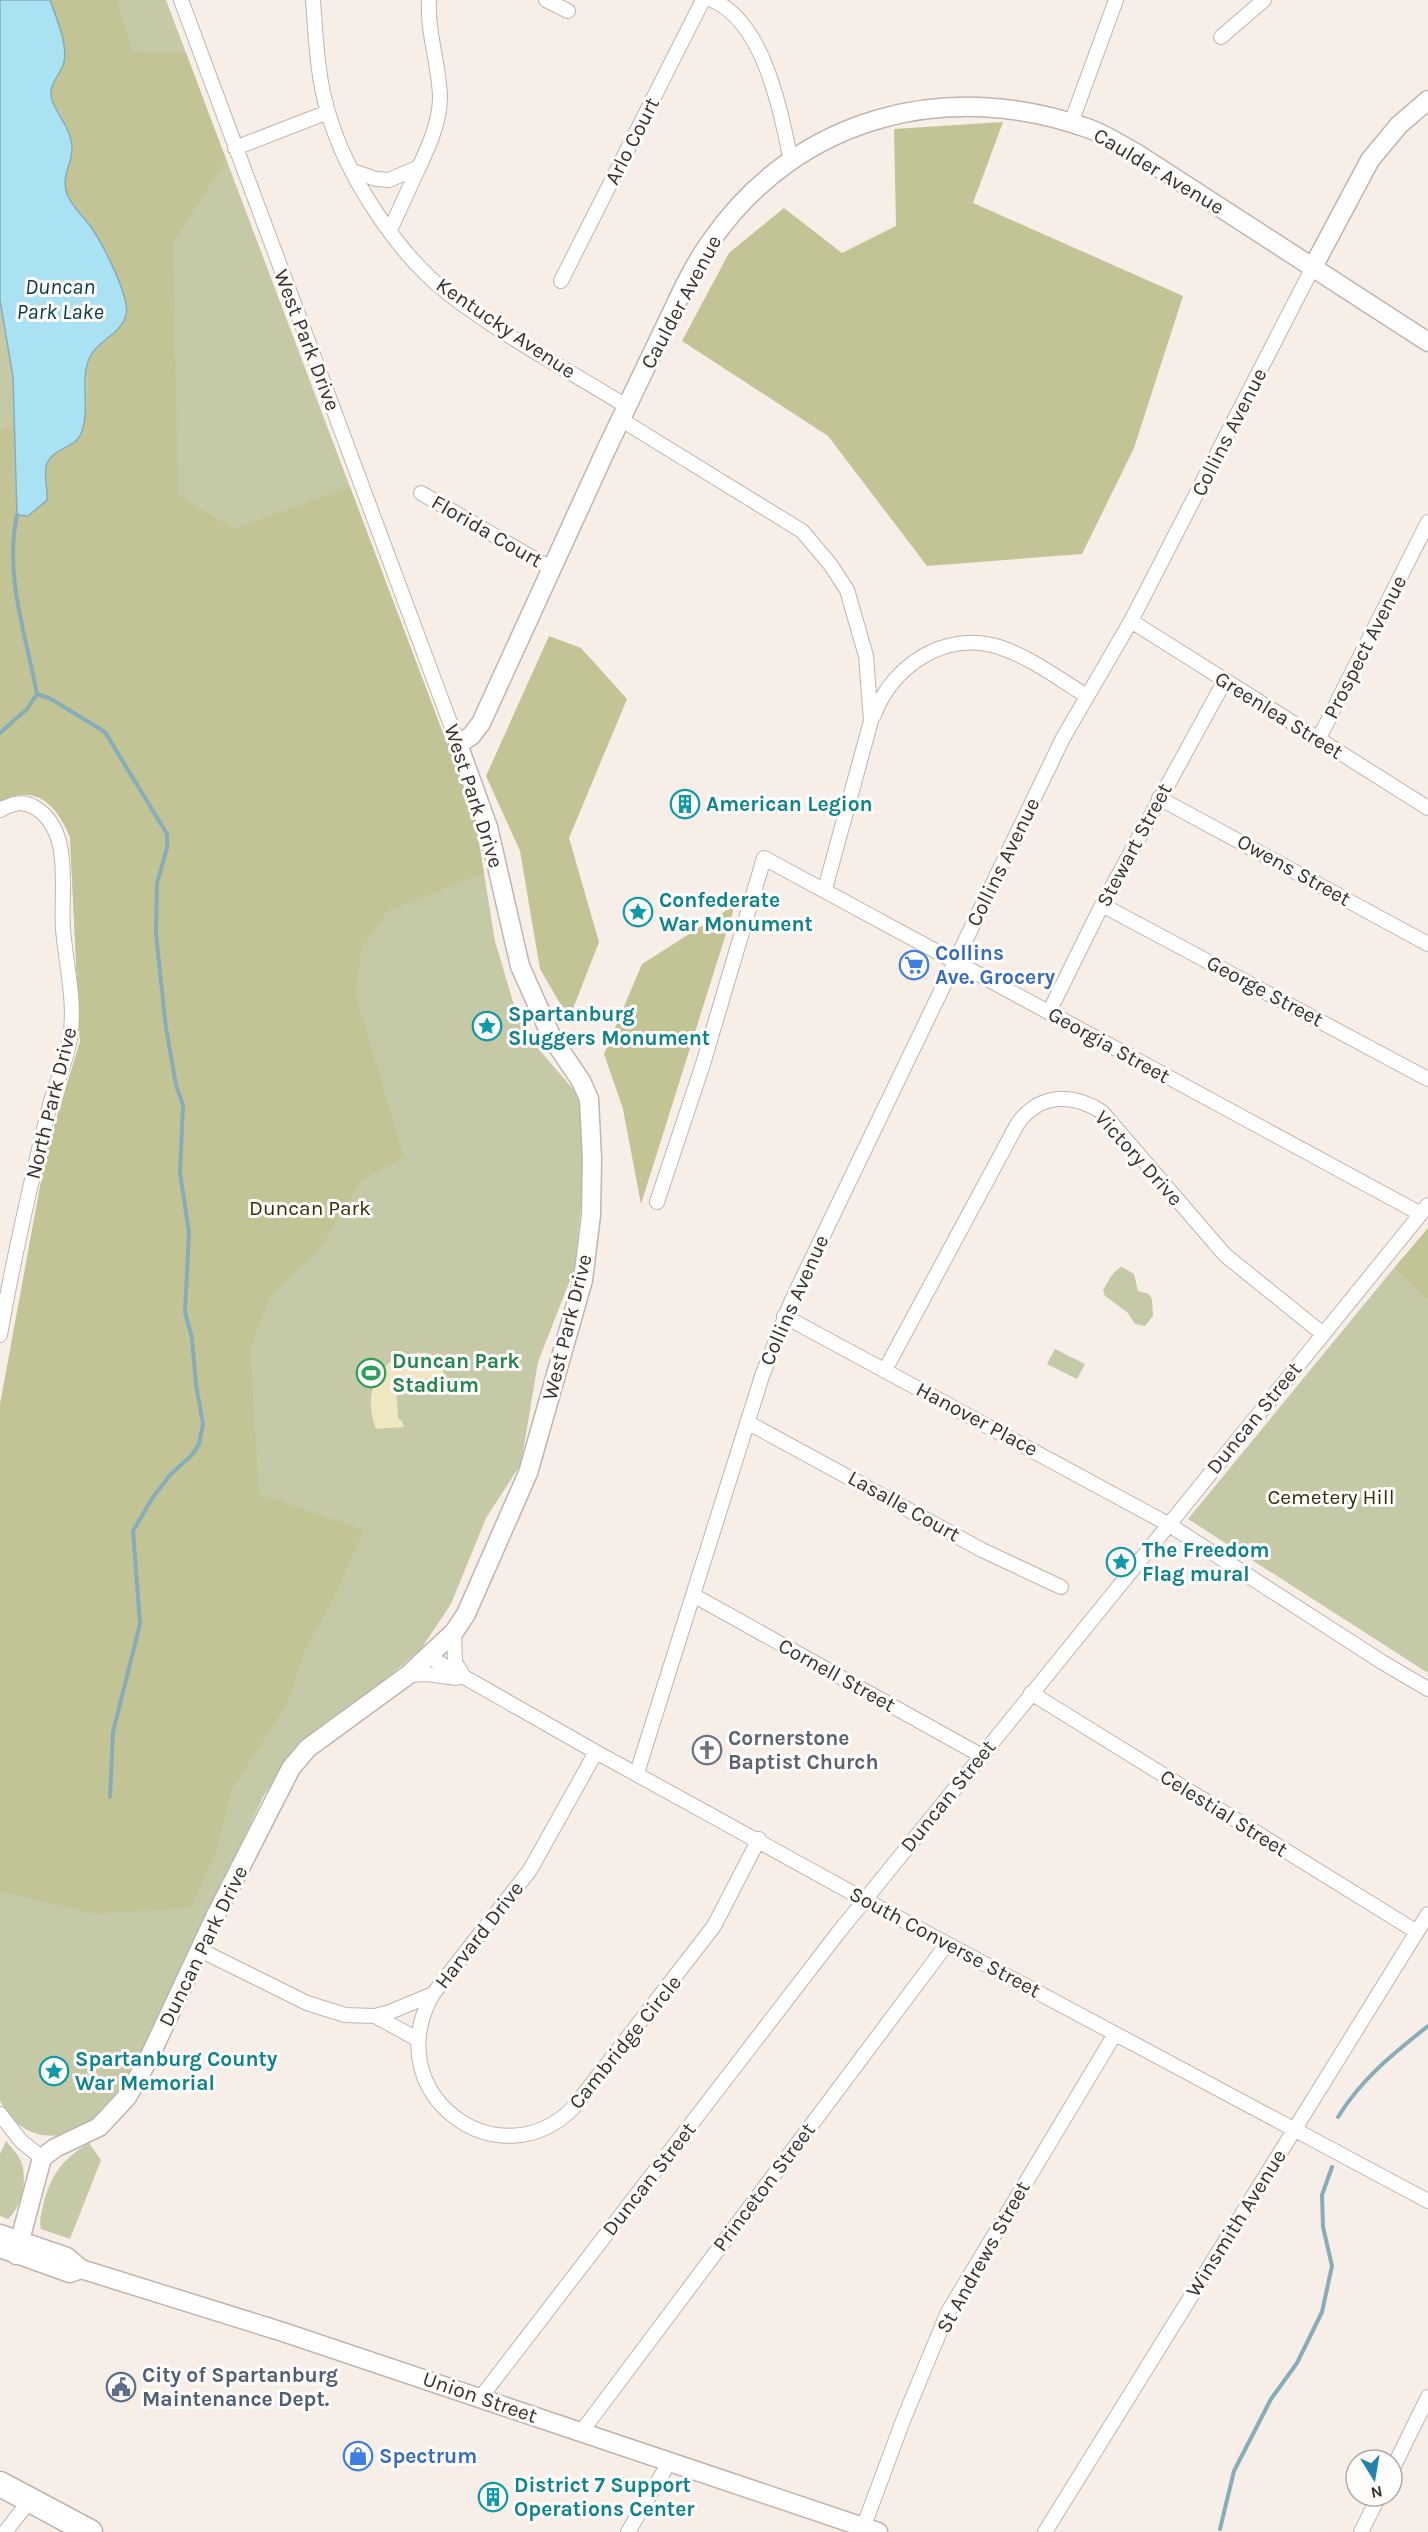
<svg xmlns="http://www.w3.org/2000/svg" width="1428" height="2532" font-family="Karla,sans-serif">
<rect width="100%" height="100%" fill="#f7eee8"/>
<path fill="#c6c9a6" d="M 0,0 L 166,0 L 475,818 L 495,941 L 513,1002 L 537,1047 L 579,1096 L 585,1169 L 574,1270 L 538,1362 L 521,1464 L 486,1518 L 451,1604 L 421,1649 L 360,1701 L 302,1740 L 263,1797 L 142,2058 C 132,2075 122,2093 108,2108 C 74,2143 25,2149 0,2101 L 0,1405 L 47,1149 L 80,1042 L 70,837 C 56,804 37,784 0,801 Z
M 1122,1267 L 1134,1274 L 1138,1291 L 1149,1294 L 1152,1299 L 1153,1316 L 1145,1326 L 1135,1324 L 1127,1312 L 1105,1296 L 1103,1290 C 1108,1282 1113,1270 1122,1267 Z
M 1394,1268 L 1428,1301 L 1428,1673 L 1188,1519 Z
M 1055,1349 L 1085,1364 L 1077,1379 L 1047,1364 Z
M 6,2141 C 11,2147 18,2154 21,2161 C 28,2178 22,2207 8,2219 L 0,2216 L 0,2154 Z
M 89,2143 L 101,2160 L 70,2239 L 41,2229 C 39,2221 41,2214 43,2206 C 50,2176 62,2159 89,2143 Z"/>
<path fill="#c2c496" d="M 50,0 L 117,0 L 132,52 L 186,53 L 226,160 L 173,243 L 178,495 L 234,529 L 350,487 L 475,818 L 484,873 L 388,911 L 362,948 L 355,993 L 404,1157 L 361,1181 L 320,1248 L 270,1297 L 250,1349 L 259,1494 L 364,1530 L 333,1599 L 304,1652 L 289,1700 L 231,1791 L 215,1855 L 190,1908 L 95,1914 L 0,1891 L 0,1405 L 47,1149 L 80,1042 L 70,837 C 56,804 37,784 0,801 L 0,431 L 15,423 L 13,457 L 18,515 L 48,489 C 45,460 47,458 73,445 C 77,432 85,418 87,405 C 92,374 77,359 111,339 L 90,225 L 76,211 L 65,187 L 64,178 L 72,150 L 62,115 L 54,105 L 51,91 L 64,62 L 64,50 Z
M 1003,122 L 973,203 L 1183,296 L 1134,448 L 1082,554 L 927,566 L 828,436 L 682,341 L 729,253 L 784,208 L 842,253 L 896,226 L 894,129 Z
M 549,636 L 581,648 L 627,699 L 569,838 L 599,942 L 569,1019 L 540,969 L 520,851 L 486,776 Z
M 735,905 L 641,1204 L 623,1109 L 604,1054 L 642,964 Z
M 1428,1228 L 1428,1301 L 1394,1268 Z"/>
<path fill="#f0e6c1" d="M 427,1353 L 443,1359 L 444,1385 L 437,1384 L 434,1379 L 402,1380 L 396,1386 L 398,1418 L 402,1421 L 404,1427 L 376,1429 C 361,1389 381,1350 427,1353 Z"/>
<path fill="#aae2f3" stroke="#87adb8" stroke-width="1.5" d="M 0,0 L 50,0 C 56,17 68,44 64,62 C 62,72 52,81 51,91 C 49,108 73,126 72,150 C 71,166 61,177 67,194 C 73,208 83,216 91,227 C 101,241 131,298 126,315 C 120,336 97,340 89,359 C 80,381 90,408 82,431 C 77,449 53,447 47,464 C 43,473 48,489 47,500 L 28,516 L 17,515 L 13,377 L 0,300 Z"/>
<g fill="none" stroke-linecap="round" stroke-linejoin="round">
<path stroke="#87adb8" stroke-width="4" d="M 37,694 L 51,699 L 105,732 L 167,834 L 167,848 L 157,883 L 156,934 L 166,1028 L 176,1085 L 183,1105 L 180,1173 L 189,1232 L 185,1312 L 192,1338 L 196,1385 L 203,1424 L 199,1444 L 192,1455 L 171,1474 L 153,1497 L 133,1531 L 140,1624 L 113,1732 L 110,1797
M 0,733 L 27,709 L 37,694 C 26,635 4,576 17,515
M 1338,2117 C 1361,2079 1394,2053 1428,2026
M 1220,2529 L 1234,2471 L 1271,2399 L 1297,2363 L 1322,2312 L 1332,2266 L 1323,2227 L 1322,2195 L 1332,2167"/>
<g stroke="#beb5b0" stroke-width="16">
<path id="street" d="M 181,0 L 458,744
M 313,0 C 316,38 317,76 328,112 C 346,176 398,255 450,295 C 505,337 568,370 626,406
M 546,0 L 568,11
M 712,0 C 764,22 780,109 791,161
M 1221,37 L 1264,0
M 1071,123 L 1116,0
M 235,148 L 328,112
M 353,171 L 376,179 L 389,180 L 419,167 C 429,146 440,121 440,97 C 439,64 427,32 429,0
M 390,230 L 419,167
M 561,281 L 703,0
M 620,419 L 802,531 L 830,564 L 847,590 L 866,656 L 871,721 L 825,889
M 421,493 L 552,569
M 1131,621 L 1428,808
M 874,715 C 892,666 945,630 999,647 C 1030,657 1059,679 1087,696
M 1318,740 L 1428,522
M 1159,798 L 1428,944
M 0,810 C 11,804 22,800 34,807 C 74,830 60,890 63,929 C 66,966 76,1002 70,1038 C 66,1064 54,1087 48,1112 C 30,1186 13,1260 0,1335
M 1102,905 L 1428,1079
M 1049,1012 L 1102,905 L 1224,682
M 657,1202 L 703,1064 L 764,858 L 1421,1214
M 784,1316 L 1168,1524 L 1382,1662 L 1428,1689
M 885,1370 L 1018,1123 C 1040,1093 1073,1093 1102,1112 L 1225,1255 L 1323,1334
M 747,1422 L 982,1550 L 1061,1587
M 693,1595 L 982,1756
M 454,1632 L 455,1662 L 464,1677
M 429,1657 L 596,1752 L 865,1900 L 1428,2201
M 408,1675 L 427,1674 L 457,1678
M 1031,1693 L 1417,1932
M 637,1773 L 762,1376 L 792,1300 L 1063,738 L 1131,621 L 1313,267
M 200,1950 L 307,2003 L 345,2015 L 375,2016 L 390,2012 L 433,1994 L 530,1870 L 596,1752
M 433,1994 C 376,2093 499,2184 574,2107 L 714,1926 L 759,1839
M 375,2016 L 417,2039
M 0,2114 L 21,2141 L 42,2158
M 481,2397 L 838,1933 L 1428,1205
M 582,2431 L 947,1944
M 1392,2470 L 1428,2397
M 863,2528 L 904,2418 L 948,2312 L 1115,2034
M 5,2532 L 31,2499
M 628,2532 L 670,2461
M 1045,2532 L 1428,1914
M 1361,2532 L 1379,2496"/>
</g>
<g stroke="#beb5b0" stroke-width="21">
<path id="secondary" d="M 1313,267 L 1370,160 L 1399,125 L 1428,100
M 0,2234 L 67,2257 L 81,2269 L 283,2332 L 878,2532
M 0,2248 L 70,2273 L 81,2269
M 16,2255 L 42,2158 L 55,2148 L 99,2127 L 127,2097 L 148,2060 L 215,1917 L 291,1768 L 308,1748 L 408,1675 L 454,1632 L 466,1614 L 528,1473 L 583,1280 L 591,1215 L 592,1159 L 589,1099 L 581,1081 L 552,1038 L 520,966 L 488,827 L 458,744 L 471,736 L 481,723 C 523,632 564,541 606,450 C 625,410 644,370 663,331 C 678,300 691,269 711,241 C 798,115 950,78 1090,129 C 1106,135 1121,145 1136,153 L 1428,342"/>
</g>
<g stroke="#beb5b0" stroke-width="27">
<path id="highway" d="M 0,2484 L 90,2532"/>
</g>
<use href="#street" stroke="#fff" stroke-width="14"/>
<use href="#secondary" stroke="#fff" stroke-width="18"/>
<use href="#highway" stroke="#fff" stroke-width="24"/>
</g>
<defs>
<g id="building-ring" transform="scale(1.5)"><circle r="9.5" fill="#fffdfb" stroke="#0f9aa8" stroke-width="1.5"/><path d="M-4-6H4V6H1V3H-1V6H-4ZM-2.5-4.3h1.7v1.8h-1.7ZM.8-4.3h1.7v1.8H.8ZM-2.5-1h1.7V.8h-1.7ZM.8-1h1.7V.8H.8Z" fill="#0f9aa8"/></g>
<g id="sight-ring" transform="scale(1.5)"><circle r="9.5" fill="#fffdfb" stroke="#0f9aa8" stroke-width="1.5"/><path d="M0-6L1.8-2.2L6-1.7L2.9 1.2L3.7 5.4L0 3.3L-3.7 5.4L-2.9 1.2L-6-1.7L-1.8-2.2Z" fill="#0f9aa8"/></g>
<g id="supermarket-ring" transform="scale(1.5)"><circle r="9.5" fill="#fffdfb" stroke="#3f7fe0" stroke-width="1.5"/><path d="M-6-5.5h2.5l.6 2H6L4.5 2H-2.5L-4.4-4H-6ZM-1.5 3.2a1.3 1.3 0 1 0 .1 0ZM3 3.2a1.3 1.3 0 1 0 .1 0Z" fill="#3f7fe0"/></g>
<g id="stadium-ring" transform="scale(1.5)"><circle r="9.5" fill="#fffdfb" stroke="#2e9e5b" stroke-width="1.5"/><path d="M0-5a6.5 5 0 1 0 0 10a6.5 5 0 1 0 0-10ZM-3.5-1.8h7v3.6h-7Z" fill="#2e9e5b"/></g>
<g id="church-ring" transform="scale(1.5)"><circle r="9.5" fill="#fffdfb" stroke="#6b7280" stroke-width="1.5"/><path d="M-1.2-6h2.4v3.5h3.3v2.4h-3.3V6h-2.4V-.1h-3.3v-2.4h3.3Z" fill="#6b7280"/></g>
<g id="civic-ring" transform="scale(1.5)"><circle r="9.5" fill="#fffdfb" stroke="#5c6f8a" stroke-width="1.5"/><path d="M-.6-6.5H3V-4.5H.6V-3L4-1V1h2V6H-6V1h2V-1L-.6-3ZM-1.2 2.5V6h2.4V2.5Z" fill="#5c6f8a"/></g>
<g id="shop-ring" transform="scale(1.5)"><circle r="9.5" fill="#fffdfb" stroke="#3f7fe0" stroke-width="1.5"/><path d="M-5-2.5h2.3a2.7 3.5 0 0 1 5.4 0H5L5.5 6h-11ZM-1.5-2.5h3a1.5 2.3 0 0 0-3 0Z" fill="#3f7fe0"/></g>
</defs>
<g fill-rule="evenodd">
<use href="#building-ring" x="685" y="804"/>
<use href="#sight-ring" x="638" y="912"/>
<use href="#supermarket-ring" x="914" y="965"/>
<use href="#sight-ring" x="487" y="1026"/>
<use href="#stadium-ring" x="371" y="1373"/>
<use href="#sight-ring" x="1121" y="1562"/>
<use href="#church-ring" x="707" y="1750"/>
<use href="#sight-ring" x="54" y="2071"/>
<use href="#civic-ring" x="121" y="2387"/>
<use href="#shop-ring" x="358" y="2456"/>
<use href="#building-ring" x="493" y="2497"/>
</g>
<g text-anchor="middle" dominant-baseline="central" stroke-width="6" stroke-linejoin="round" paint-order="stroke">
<g font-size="21" fill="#34312e" stroke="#fffdfb">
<text transform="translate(632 141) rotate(-63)">Arlo Court</text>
<text transform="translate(1159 171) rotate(31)">Caulder Avenue</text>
<text transform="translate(681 302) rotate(-62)">Caulder Avenue</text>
<text transform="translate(506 328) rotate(34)">Kentucky Avenue</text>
<text transform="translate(307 340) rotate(69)">West Park Drive</text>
<text transform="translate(1229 432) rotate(-63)">Collins Avenue</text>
<text transform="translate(487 531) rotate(30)">Florida Court</text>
<text transform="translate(1365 647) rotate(-63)">Prospect Avenue</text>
<text transform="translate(1279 715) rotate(32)">Greenlea Street</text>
<text transform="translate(474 796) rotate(72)">West Park Drive</text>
<text transform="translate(1134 845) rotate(-62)">Stewart Street</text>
<text transform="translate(1003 862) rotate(-64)">Collins Avenue</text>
<text transform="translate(1294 870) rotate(29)">Owens Street</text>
<text transform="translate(1265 991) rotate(28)">George Street</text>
<text transform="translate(1109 1045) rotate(29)">Georgia Street</text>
<text transform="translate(51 1103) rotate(-76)">North Park Drive</text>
<text transform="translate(1139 1158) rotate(48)">Victory Drive</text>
<text transform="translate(794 1300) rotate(-66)">Collins Avenue</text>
<text transform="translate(567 1327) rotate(-76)">West Park Drive</text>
<text transform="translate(1254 1418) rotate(-51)">Duncan Street</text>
<text transform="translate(977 1419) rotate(28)">Hanover Place</text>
<text transform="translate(904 1506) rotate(29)">Lasalle Court</text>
<text transform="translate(837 1675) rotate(29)">Cornell Street</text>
<text transform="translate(948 1796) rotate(-51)">Duncan Street</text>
<text transform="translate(1224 1813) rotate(32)">Celestial Street</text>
<text transform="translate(479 1935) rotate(-52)">Harvard Drive</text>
<text transform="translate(945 1942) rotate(28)">South Converse Street</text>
<text transform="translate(203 1946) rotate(-64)">Duncan Park Drive</text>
<text transform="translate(625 2042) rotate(-51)">Cambridge Circle</text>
<text transform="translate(649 2179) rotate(-52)">Duncan Street</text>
<text transform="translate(764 2187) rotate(-53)">Princeton Street</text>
<text transform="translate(1236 2223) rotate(-58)">Winsmith Avenue</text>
<text transform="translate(983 2257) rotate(-61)">St Andrews Street</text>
<text transform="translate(480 2397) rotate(19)">Union Street</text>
</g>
<g font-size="21" font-weight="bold" fill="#0d838f" stroke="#fffdfb" text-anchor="start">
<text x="706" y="804">American Legion</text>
<text x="659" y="900">Confederate<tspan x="659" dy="24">War Monument</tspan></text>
<text x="508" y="1014">Spartanburg<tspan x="508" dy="24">Sluggers Monument</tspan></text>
<text x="1142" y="1550">The Freedom<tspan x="1142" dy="24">Flag mural</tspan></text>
<text x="75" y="2059">Spartanburg County<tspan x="75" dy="24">War Memorial</tspan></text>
<text x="514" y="2485">District 7 Support<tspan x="514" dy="24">Operations Center</tspan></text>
</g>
<g font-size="21" font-weight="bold" fill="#366cbe" stroke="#fffdfb" text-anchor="start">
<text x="935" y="953">Collins<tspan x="935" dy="24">Ave. Grocery</tspan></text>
<text x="379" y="2456">Spectrum</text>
</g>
<g font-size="21" fill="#2f2f0a" stroke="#fffdfb">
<text x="310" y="1208">Duncan Park</text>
<text x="1331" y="1497">Cemetery Hill</text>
</g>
<g font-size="21" font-weight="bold" fill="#27864d" stroke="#fffdfb" text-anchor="start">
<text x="392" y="1361">Duncan Park<tspan x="392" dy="24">Stadium</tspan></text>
</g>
<g font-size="21" font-weight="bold" fill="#5b616d" stroke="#fffdfb" text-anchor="start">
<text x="728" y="1738">Cornerstone<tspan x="728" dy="24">Baptist Church</tspan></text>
</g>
<g font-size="21" font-weight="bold" fill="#4e5e75" stroke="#fffdfb" text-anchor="start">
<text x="142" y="2375">City of Spartanburg<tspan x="142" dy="24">Maintenance Dept.</tspan></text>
</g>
<g font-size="22" font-style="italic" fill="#053b47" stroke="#fffdfb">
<text x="60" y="287">Duncan<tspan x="60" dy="25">Park Lake</tspan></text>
</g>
</g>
<g transform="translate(1374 2478) rotate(169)"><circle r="28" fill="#fffdfb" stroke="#aeaba9" stroke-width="1.5"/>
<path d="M0-4.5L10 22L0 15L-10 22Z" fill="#2281ad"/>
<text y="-9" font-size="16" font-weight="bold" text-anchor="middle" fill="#34312e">N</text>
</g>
</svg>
